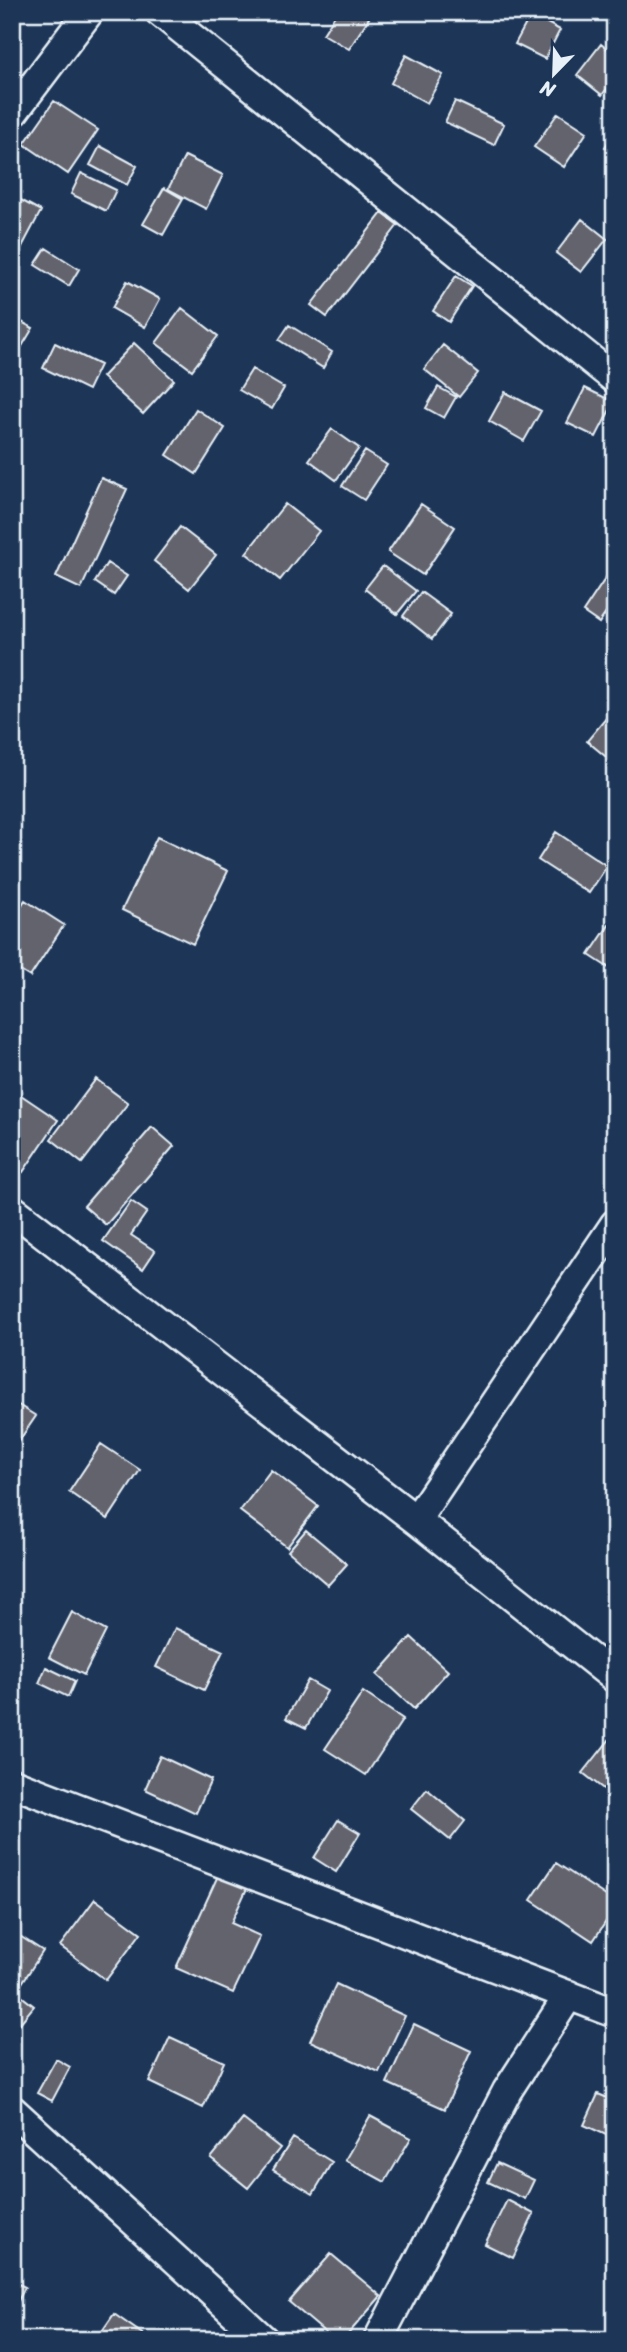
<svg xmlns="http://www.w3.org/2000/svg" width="627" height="2352" font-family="Sriracha,sans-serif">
<rect width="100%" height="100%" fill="#1d3557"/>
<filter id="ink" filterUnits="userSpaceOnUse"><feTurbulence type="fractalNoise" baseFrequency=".0143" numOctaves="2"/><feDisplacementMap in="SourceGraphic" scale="14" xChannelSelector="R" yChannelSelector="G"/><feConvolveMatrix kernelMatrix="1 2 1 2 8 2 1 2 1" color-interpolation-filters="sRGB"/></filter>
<g filter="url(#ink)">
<path fill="#63636d" stroke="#e8f1f8" stroke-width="2" d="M 337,12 L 360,12 L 369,18 L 349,49 L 323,34 Z
M 531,14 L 560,30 L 545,59 L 515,44 Z
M 601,44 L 615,55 L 615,78 L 602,95 L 577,75 Z
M 406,55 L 443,75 L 427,103 L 391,83 Z
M 54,101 L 98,130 L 68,174 L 24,144 Z
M 455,101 L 504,124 L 494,145 L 445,122 Z
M 558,113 L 587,132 L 564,167 L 534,147 Z
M 615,132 L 615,153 L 605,147 Z
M 100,146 L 137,166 L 127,185 L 90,165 Z
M 185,156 L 223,175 L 206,209 L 168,189 Z
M 81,173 L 116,190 L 106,211 L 71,194 Z
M 164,188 L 183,199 L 163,235 L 143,224 Z
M 17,198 L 41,211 L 14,262 L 12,206 Z
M 382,213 L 398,225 L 327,317 L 311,305 Z
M 582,219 L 607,239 L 581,272 L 556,253 Z
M 46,248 L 79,269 L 69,286 L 35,265 Z
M 456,276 L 472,286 L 449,322 L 433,311 Z
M 127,281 L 160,299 L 145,327 L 112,308 Z
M 182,308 L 218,336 L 192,370 L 156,343 Z
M 12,317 L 33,328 L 12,363 Z
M 289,325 L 332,352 L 323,368 L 279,340 Z
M 55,343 L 100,365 L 88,390 L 43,368 Z
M 134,343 L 174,380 L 143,414 L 102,377 Z
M 443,345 L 478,373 L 459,397 L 424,369 Z
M 252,369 L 284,388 L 272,409 L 239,390 Z
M 438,387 L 456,397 L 444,418 L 426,408 Z
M 585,388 L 614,402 L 596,437 L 567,423 Z
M 505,392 L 541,411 L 524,441 L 489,421 Z
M 196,409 L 225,428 L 196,474 L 167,455 Z
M 332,429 L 359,448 L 336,480 L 309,460 Z
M 365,451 L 387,465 L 364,500 L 342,486 Z
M 101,478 L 127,489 L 81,589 L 56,577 Z
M 285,504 L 319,531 L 280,580 L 246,553 Z
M 421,504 L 455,527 L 423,575 L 388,552 Z
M 180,527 L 216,555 L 189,589 L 154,561 Z
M 107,563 L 127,576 L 114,595 L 95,582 Z
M 383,566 L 416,591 L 397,614 L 365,589 Z
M 609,573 L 615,577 L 615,600 L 599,623 L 583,612 Z
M 421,592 L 451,614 L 432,639 L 403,616 Z
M 612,711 L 615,713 L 615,757 L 611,761 L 587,741 Z
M 556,832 L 607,866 L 589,893 L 538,860 Z
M 157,837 L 228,871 L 193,944 L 122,910 Z
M 25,900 L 64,925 L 30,977 L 12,966 L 12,920 Z
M 615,916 L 615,972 L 589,955 Z
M 96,1079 L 128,1103 L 82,1163 L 51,1139 Z
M 15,1091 L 58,1120 L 23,1172 L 12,1164 L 12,1095 Z
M 152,1127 L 174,1146 L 106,1225 L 84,1206 Z
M 131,1201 L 147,1212 L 131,1235 L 155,1251 L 143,1269 L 103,1241 Z
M 12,1401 L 36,1416 L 12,1451 Z
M 101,1444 L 140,1470 L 108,1519 L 69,1492 Z
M 271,1470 L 318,1506 L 287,1547 L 240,1511 Z
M 306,1530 L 347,1564 L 328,1585 L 288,1551 Z
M 72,1612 L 106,1631 L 84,1675 L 49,1657 Z
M 175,1628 L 223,1651 L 204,1690 L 156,1667 Z
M 411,1637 L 448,1671 L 414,1709 L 377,1675 Z
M 46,1667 L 75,1681 L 68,1697 L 39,1683 Z
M 308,1680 L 327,1691 L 306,1728 L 286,1718 Z
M 363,1692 L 403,1719 L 366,1775 L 325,1749 Z
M 610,1739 L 615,1743 L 615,1798 L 583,1773 Z
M 160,1756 L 211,1780 L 196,1813 L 145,1789 Z
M 427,1789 L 465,1821 L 450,1840 L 411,1809 Z
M 338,1820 L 360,1833 L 336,1872 L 314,1858 Z
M 556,1863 L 615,1902 L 615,1908 L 593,1941 L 531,1900 Z
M 220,1871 L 249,1884 L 231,1923 L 260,1936 L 233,1993 L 176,1968 Z
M 95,1899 L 141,1933 L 106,1980 L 60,1946 Z
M 12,1931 L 43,1951 L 14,1995 L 12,1994 Z
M 336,1984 L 405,2016 L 379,2072 L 310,2041 Z
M 15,1991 L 34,2006 L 12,2033 L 12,1994 Z
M 414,2024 L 471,2051 L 445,2109 L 387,2083 Z
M 170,2037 L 224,2062 L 203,2108 L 149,2082 Z
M 56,2059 L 70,2067 L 52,2101 L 37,2093 Z
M 598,2094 L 615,2101 L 615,2139 L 584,2125 Z
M 370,2116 L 411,2138 L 385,2182 L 345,2160 Z
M 243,2119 L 280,2148 L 248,2188 L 211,2158 Z
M 293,2138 L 332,2162 L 313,2194 L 273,2170 Z
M 497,2163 L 534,2180 L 525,2199 L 488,2182 Z
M 507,2200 L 534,2214 L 513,2258 L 485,2244 Z
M 331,2254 L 381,2296 L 343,2340 L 334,2340 L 289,2302 Z
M 12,2281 L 25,2287 L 12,2313 Z
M 114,2314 L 151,2340 L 96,2340 Z"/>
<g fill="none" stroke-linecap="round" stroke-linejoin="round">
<g stroke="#e8f1f8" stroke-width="33">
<path id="street" d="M 160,12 L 615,379
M 12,114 L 89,12
M 12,1209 L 416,1520 L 615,1678
M 416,1520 L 615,1224
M 12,1783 L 615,2013
M 12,2110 L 264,2340
M 378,2340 L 507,2091 L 569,1995"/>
</g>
<use href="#street" stroke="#1d3557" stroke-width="28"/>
</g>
</g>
<rect width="627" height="2352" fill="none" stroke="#1d3557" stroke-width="42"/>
<rect x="21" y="21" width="585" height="2310" fill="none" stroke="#e8f1f8" stroke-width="2.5" filter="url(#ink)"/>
<g transform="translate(554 74) rotate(203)" stroke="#1d3557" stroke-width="5" paint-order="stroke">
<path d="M0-5L12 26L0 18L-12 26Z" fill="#e8f1f8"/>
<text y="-10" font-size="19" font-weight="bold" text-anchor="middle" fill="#e8f1f8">N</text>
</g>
</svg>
